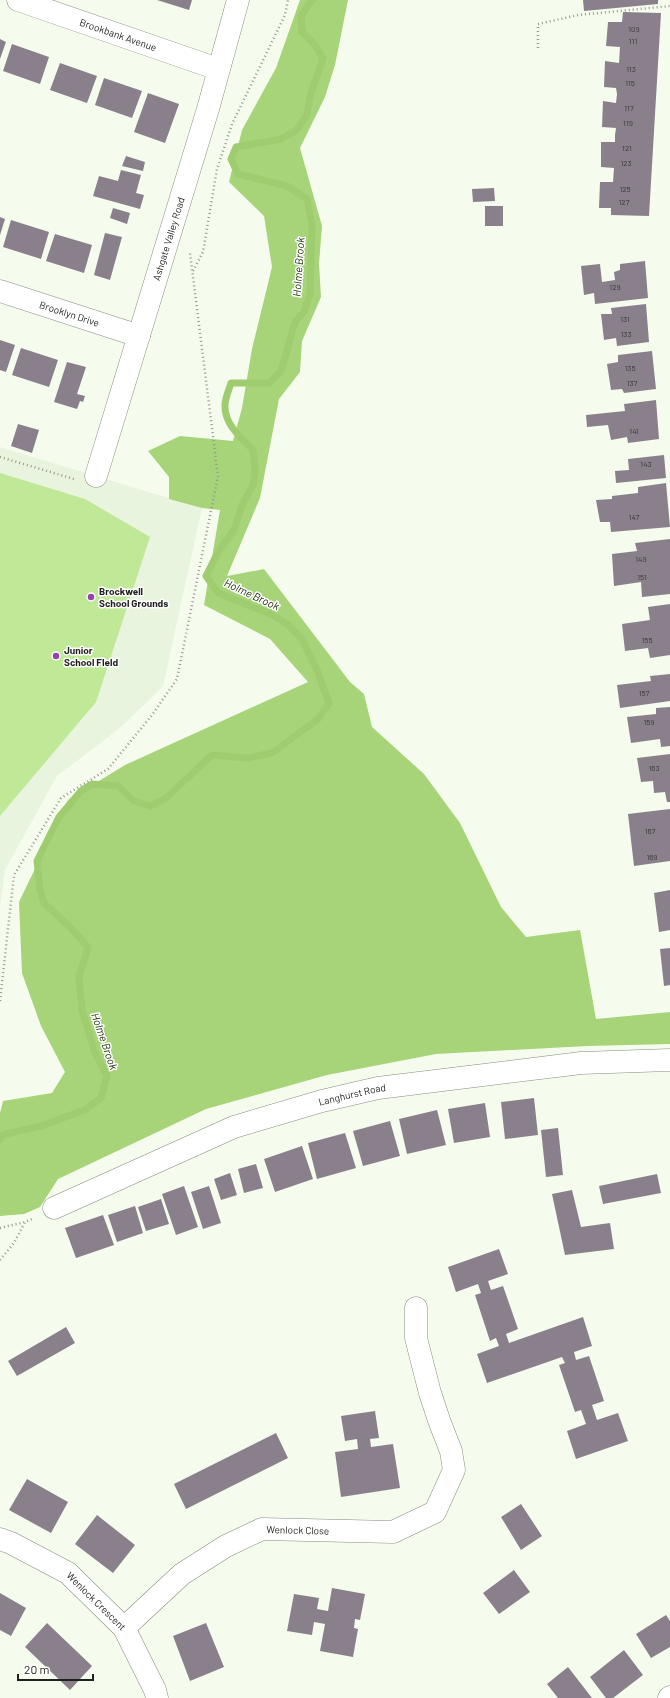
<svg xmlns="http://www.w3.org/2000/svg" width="670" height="1698" font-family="Barlow,sans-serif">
<rect width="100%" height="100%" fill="#f5fcee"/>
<path fill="#e9f4df" d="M 0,447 L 202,508 L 163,686 L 120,728 L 57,776 L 5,870 L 0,907 Z"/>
<path fill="#bfe897" d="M 0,473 L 85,499 L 150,537 L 96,702 L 0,816 Z"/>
<path fill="#a7d478" d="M 300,0 L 348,0 L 335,65 L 325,97 L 300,148 L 322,226 L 319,264 L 321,297 L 302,341 L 300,372 L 279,399 L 260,498 L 227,576 L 264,569 L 350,682 L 364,694 L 372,727 L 424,774 L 460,823 L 501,907 L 526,937 L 580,930 L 596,1019 L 670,1012 L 670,1044 L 587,1046 L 436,1054 L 327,1075 L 206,1109 L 58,1179 L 40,1207 L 24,1214 L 0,1216 L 0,1113 L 3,1101 L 52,1093 L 65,1072 L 41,1026 L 22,973 L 19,902 L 68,800 L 125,765 L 308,682 L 270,639 L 204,605 L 220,510 L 202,508 L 169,499 L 169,477 L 148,451 L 180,436 L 233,441 L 242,408 L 252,349 L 272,267 L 264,216 L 229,182 L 242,130 L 276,68 Z"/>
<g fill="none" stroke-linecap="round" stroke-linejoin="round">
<path stroke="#a0cc70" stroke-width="7" d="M 0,1140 L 2,1135 L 45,1125 L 86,1109 L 101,1098 L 107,1076 L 95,1053 L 82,1010 L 79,977 L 88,947 L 71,928 L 44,903 L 40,889 L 37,861 L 59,817 L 81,791 L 92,784 L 118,786 L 134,801 L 150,806 L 165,799 L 212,755 L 247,758 L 272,753 L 318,719 L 329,703 L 317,670 L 302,639 L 286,623 L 270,614 L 218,593 L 206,576 L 218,552 L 234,530 L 242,505 L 253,485 L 255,470 L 253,450 C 241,438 224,424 225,405 C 225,398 229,390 231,383 L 269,383 L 281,371 L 295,322 L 304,312 L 310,294 L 312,226 L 307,199 L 287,186 L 238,174 L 231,159 L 236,147 L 281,139 L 296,131 L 307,115 L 310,96 L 323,58 L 315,45 L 302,32 L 301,16 L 312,0"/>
</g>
<path fill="#89808c" d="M 157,0 L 192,0 L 189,10 Z
M 583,0 L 658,0 L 658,4 L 584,11 Z
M 623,12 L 661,13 L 649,216 L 611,215 L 611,208 L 599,208 L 600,182 L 613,182 L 614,168 L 601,167 L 601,142 L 615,142 L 615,135 L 616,128 L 602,127 L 603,101 L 616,103 L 617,94 L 616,88 L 604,87 L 605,61 L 619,63 L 620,47 L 606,46 L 608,22 L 622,22 Z
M 0,39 L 6,42 L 0,59 Z
M 12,44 L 49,57 L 40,84 L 3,71 Z
M 60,63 L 97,76 L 87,103 L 50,90 Z
M 104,78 L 142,91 L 132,118 L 95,105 Z
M 148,93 L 179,104 L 165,143 L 134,132 Z
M 126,156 L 145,162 L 143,171 L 122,166 Z
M 121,170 L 141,175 L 136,193 L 144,195 L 140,209 L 93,196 L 99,176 L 118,181 Z
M 494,188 L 495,201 L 473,202 L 472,189 Z
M 485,206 L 503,206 L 503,226 L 485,226 Z
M 113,208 L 130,213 L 127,224 L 110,218 Z
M 0,217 L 5,219 L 0,235 Z
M 11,220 L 49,232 L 41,259 L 3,247 Z
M 105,233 L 122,237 L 110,280 L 94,275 Z
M 55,234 L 92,245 L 84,273 L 46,261 Z
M 645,261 L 648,298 L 595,304 L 594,293 L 584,295 L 581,266 L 600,264 L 602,282 L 615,280 L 614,272 L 620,270 L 620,264 Z
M 646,304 L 649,342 L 617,346 L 616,338 L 604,340 L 601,314 L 612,314 L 611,308 Z
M 0,340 L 15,345 L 6,372 L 0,370 Z
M 21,348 L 58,360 L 49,387 L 12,375 Z
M 652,351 L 656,389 L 624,393 L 622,389 L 611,390 L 607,364 L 618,362 L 618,355 Z
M 67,362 L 86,367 L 77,394 L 85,396 L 83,402 L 80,401 L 77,409 L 54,402 Z
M 656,400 L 659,439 L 628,443 L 627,437 L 611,440 L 608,425 L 587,427 L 586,415 L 625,411 L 624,404 Z
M 18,424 L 39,430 L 32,453 L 11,446 Z
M 664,455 L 666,478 L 616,483 L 615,471 L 629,470 L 628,459 Z
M 666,483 L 670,527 L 611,532 L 610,522 L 600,522 L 596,500 L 612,499 L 612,496 L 638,493 L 638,487 Z
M 670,539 L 670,594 L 642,597 L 641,582 L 614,586 L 612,554 L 637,551 L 635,543 Z
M 670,604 L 670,655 L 650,658 L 648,648 L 625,651 L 622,624 L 650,620 L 648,607 Z
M 670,674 L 670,701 L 620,708 L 617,685 L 651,681 L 650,676 Z
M 670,707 L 670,746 L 661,747 L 660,739 L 631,743 L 627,717 L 656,714 L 656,708 Z
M 670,754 L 670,802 L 667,802 L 665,792 L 654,793 L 653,781 L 641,782 L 637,758 Z
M 670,809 L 670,861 L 634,866 L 628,814 Z
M 670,890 L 670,930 L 659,932 L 654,893 Z
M 670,948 L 670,985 L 664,986 L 660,949 Z
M 534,1098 L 538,1135 L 505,1139 L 501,1102 Z
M 485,1103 L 490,1137 L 454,1143 L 448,1109 Z
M 437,1110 L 446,1145 L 407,1154 L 399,1119 Z
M 390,1121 L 400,1156 L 363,1166 L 353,1131 Z
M 558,1128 L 563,1175 L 546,1177 L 541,1130 Z
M 345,1133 L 356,1168 L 317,1179 L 308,1143 Z
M 302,1146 L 313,1179 L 275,1192 L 264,1159 Z
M 256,1164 L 263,1188 L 244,1193 L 238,1169 Z
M 230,1173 L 237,1195 L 221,1200 L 214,1179 Z
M 657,1174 L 661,1193 L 603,1204 L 599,1186 Z
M 184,1186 L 198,1227 L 176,1235 L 162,1194 Z
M 209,1186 L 221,1223 L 203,1229 L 191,1192 Z
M 572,1190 L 581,1227 L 610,1223 L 614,1249 L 565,1255 L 552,1194 Z
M 161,1199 L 169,1224 L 146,1231 L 138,1207 Z
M 135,1206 L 143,1233 L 117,1242 L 108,1215 Z
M 103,1215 L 114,1245 L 76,1258 L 65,1228 Z
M 499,1249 L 508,1274 L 488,1281 L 491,1290 L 503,1286 L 518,1329 L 506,1334 L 509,1343 L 583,1317 L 592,1346 L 574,1352 L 576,1360 L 589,1356 L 604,1401 L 592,1405 L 597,1420 L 618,1413 L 628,1441 L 576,1459 L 567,1431 L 586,1424 L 581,1410 L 575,1412 L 559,1365 L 565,1363 L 562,1357 L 487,1383 L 477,1354 L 499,1346 L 496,1338 L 490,1341 L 475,1295 L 481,1293 L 478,1284 L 456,1292 L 448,1267 Z
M 66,1327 L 75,1343 L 17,1376 L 8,1361 Z
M 375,1411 L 379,1438 L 370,1439 L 371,1447 L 393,1444 L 400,1488 L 341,1497 L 335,1452 L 358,1449 L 357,1439 L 345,1441 L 341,1416 Z
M 276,1433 L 288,1458 L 186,1509 L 174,1484 Z
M 27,1479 L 68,1502 L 51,1533 L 9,1510 Z
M 521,1504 L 542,1536 L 521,1550 L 501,1517 Z
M 97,1515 L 135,1545 L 113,1573 L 75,1544 Z
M 514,1570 L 530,1592 L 499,1614 L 483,1593 Z
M 332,1588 L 365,1594 L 360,1620 L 355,1619 L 354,1628 L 358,1629 L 353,1657 L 320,1651 L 325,1624 L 314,1622 L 312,1635 L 287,1631 L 294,1594 L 319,1598 L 317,1609 L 328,1611 Z
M 0,1593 L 26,1608 L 11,1636 L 0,1630 Z
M 666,1615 L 670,1621 L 670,1647 L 651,1658 L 636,1634 Z
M 47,1623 L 92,1666 L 70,1690 L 25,1647 Z
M 206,1623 L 224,1667 L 190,1681 L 173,1636 Z
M 624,1650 L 643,1675 L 613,1698 L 606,1698 L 590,1677 Z
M 568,1667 L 592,1698 L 558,1698 L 547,1684 Z"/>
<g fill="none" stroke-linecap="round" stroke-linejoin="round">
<g stroke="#868c80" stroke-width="23">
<g id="minor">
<path id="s1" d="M 18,0 L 218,69"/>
<path id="s2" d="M 0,291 L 139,336"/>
<path id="s3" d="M 96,476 L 208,109 L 238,0"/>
<path id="s4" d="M 54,1208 L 234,1127 L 322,1101 L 378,1088 L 581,1063 L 670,1060"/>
<path id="s5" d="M 0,1539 L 11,1543 L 68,1573 L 124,1628 L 155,1690 L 157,1698"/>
<path id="s6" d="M 124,1628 L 182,1574 L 226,1546 L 262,1529 L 393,1532 L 435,1512 L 454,1470 L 451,1451 L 440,1423 L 430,1393 L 416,1338 L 416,1308"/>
<path d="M 669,1698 L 670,1697"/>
</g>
</g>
<path stroke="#95998f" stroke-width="2.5" stroke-dasharray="1 3" stroke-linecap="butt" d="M 538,48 L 538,24 L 578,15 L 670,6
M 193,271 L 203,252 L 217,169 L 232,124 L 285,15 L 288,0
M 0,457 L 74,479
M 0,1001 L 14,875 L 61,798 L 108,769 L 152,715 L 177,679 L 218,476 L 190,253
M 0,1228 L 25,1222 L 34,1218
M 0,1260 L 14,1243 L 25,1222"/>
<use href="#minor" stroke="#fff" stroke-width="22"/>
</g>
<g fill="#9741ae" stroke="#fff" stroke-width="1.5">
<circle cx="91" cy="597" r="4"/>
<circle cx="56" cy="656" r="4"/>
</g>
<g text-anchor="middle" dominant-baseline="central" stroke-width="3" stroke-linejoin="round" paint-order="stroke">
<g font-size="8" fill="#3a3938">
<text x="634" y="29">109</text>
<text x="633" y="41">111</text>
<text x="631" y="69">113</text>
<text x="630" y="83">115</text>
<text x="629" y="108">117</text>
<text x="628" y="123">119</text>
<text x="627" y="148">121</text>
<text x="626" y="163">123</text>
<text x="625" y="189">125</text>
<text x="624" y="202">127</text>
<text x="615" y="287">129</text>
<text x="625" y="319">131</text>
<text x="626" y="334">133</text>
<text x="630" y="368">135</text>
<text x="632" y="383">137</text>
<text x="634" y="431">141</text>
<text x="646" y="464">143</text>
<text x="634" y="517">147</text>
<text x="641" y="559">149</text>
<text x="642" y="577">151</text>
<text x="647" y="640">155</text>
<text x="644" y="693">157</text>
<text x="649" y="722">159</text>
<text x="654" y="768">163</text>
<text x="650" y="831">167</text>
<text x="652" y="857">169</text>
</g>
<g font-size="10" fill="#1f211c" stroke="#fff">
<text stroke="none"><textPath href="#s1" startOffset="106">Brookbank Avenue</textPath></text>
<text stroke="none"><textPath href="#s3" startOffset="248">Ashgate Valley Road</textPath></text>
<text stroke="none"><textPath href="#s2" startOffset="73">Brooklyn Drive</textPath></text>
<text stroke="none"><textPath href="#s4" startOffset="320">Langhurst Road</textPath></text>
<text stroke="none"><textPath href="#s6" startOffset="207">Wenlock Close</textPath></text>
<text stroke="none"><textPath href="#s5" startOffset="116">Wenlock Crescent</textPath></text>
</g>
<g font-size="10" font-weight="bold" fill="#1f211c" stroke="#fff" text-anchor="start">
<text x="99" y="591">Brockwell<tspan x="99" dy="12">School Grounds</tspan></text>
<text x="64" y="650">Junior<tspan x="64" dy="12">School FIeld</tspan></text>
</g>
<g font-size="11" font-style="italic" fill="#20300a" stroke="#fff">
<text transform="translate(298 267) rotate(-86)">Holme Brook</text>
<text transform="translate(252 594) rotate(25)">Holme Brook</text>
<text transform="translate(105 1041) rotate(71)">Holme Brook</text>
</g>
</g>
<path d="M18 1674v6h75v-6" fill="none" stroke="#1f211c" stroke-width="2"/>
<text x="24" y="1674" font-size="12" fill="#1f211c" stroke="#ffffff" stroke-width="3" paint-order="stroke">20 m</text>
</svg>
